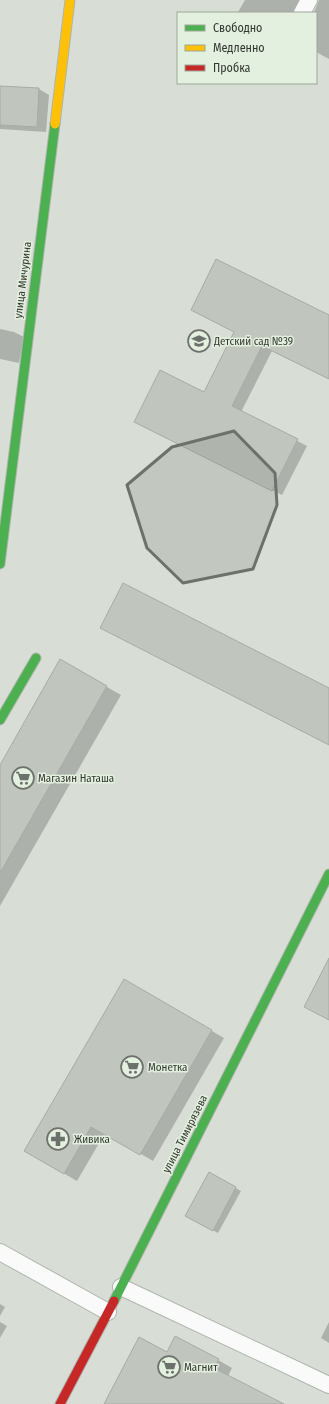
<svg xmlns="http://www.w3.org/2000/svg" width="329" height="1404" font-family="'Fira Sans Condensed',sans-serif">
<rect width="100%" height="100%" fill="#d8ded6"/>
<path fill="#0003" d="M 245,0 L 305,0 L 299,13 L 240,13 L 238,12 Z
M 319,0 L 329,0 L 329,59 L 316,52 L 316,13 L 314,13 Z
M 39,89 L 49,95 L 46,132 L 0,129 L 0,101 Z
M 192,310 L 329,317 L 329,379 L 272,351 L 241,412 L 307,446 L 282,495 L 145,427 L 205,394 L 235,332 Z
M 0,329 L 14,332 L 24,337 L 19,363 L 0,359 Z
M 61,661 L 121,695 L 0,906 L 0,767 Z
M 124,980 L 224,1038 L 153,1161 L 105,1133 L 77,1181 L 25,1151 Z
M 209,1173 L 241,1191 L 218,1233 L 186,1216 Z
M 0,1304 L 5,1307 L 0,1316 Z
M 0,1322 L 7,1326 L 0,1338 Z
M 329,1322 L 329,1343 L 321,1338 Z
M 167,1353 L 218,1360 L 232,1368 L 228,1376 L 281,1404 L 105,1404 Z"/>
<path fill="#c0c5be" stroke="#a7aba5" d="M 0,86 L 39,88 L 37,127 L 0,125 Z
M 216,259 L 329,315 L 329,379 L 262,346 L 232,406 L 298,439 L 272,491 L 134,422 L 160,370 L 204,392 L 234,332 L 191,310 Z
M 123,583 L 329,688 L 329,745 L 100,628 Z
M 60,659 L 107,686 L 0,873 L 0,765 Z
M 329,958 L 329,1020 L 304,1007 Z
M 124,979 L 212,1030 L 140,1155 L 91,1127 L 64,1174 L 24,1151 Z
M 209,1172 L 236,1187 L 213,1231 L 185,1216 Z
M 175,1336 L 219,1359 L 214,1368 L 284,1404 L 104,1404 L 139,1337 L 167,1352 Z"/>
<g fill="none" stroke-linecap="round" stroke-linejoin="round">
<g stroke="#afb4ad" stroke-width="18">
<path id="lane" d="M 302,13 L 309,0
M 0,1252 L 108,1312
M 121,1287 L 329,1385"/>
</g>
<g stroke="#afb4ad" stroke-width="11">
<path id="fast" d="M 0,564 L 55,124
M 0,720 L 36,658
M 114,1301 L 329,874"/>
</g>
<g stroke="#afb4ad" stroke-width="11">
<path id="slow" d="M 55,124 L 70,0"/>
</g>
<g stroke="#afb4ad" stroke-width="11">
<path id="jam" d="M 60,1404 L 114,1301"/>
</g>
<use href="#lane" stroke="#f9faf9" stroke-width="16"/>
<use href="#fast" stroke="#4caf50" stroke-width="9"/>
<use href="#slow" stroke="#ffc107" stroke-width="9"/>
<use href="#jam" stroke="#c62828" stroke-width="9"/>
</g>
<path fill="#6d716b" fill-opacity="0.2" stroke="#6d716b" stroke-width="3" stroke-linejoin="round" d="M 234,431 L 275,473 L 277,505 L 253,569 L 183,583 L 147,548 L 127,485 L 172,447 Z"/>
<defs>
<g id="school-ring" transform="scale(1.15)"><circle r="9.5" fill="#e4f0df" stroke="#6d716b" stroke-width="1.5"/><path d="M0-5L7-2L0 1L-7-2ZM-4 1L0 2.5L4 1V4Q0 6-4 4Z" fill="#6d716b"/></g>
<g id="supermarket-ring" transform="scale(1.15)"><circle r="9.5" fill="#e4f0df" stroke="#6d716b" stroke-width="1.5"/><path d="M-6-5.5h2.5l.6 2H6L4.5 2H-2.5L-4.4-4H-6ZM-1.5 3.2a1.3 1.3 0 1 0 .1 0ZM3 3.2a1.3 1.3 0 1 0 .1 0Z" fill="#6d716b"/></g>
<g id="pharmacy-ring" transform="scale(1.15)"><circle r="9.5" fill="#e4f0df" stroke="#6d716b" stroke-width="1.5"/><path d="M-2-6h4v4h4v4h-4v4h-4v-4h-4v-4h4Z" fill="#6d716b"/></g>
</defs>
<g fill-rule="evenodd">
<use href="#school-ring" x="199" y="341"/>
<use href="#supermarket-ring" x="23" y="778"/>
<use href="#supermarket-ring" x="132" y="1067"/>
<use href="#pharmacy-ring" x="58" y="1139"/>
<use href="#supermarket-ring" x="169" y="1367"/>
</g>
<g text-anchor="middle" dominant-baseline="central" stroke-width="3" stroke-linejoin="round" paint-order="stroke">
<g font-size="11" fill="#333731" stroke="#e4f0df">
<text transform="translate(23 280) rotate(-83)">улица Мичурина</text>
<text transform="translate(185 1134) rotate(-63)">улица Тимирязева</text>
</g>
<g font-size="11" fill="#333731" stroke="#e4f0df" text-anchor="start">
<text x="214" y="341">Детский сад №39</text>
<text x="38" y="778">Магазин Наташа</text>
<text x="148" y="1067">Монетка</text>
<text x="74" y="1139">Живика</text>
<text x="184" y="1367">Магнит</text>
</g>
</g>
<rect x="177" y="12" width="140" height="72" fill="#e4f0df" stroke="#9da699"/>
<rect x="185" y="25" width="20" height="6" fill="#4caf50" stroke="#9da699"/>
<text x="213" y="32" font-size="12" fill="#333731">Свободно</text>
<rect x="185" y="45" width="20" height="6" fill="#ffc107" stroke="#9da699"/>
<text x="213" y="52" font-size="12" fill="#333731">Медленно</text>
<rect x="185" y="65" width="20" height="6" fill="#c62828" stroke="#9da699"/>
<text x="213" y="72" font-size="12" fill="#333731">Пробка</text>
</svg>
